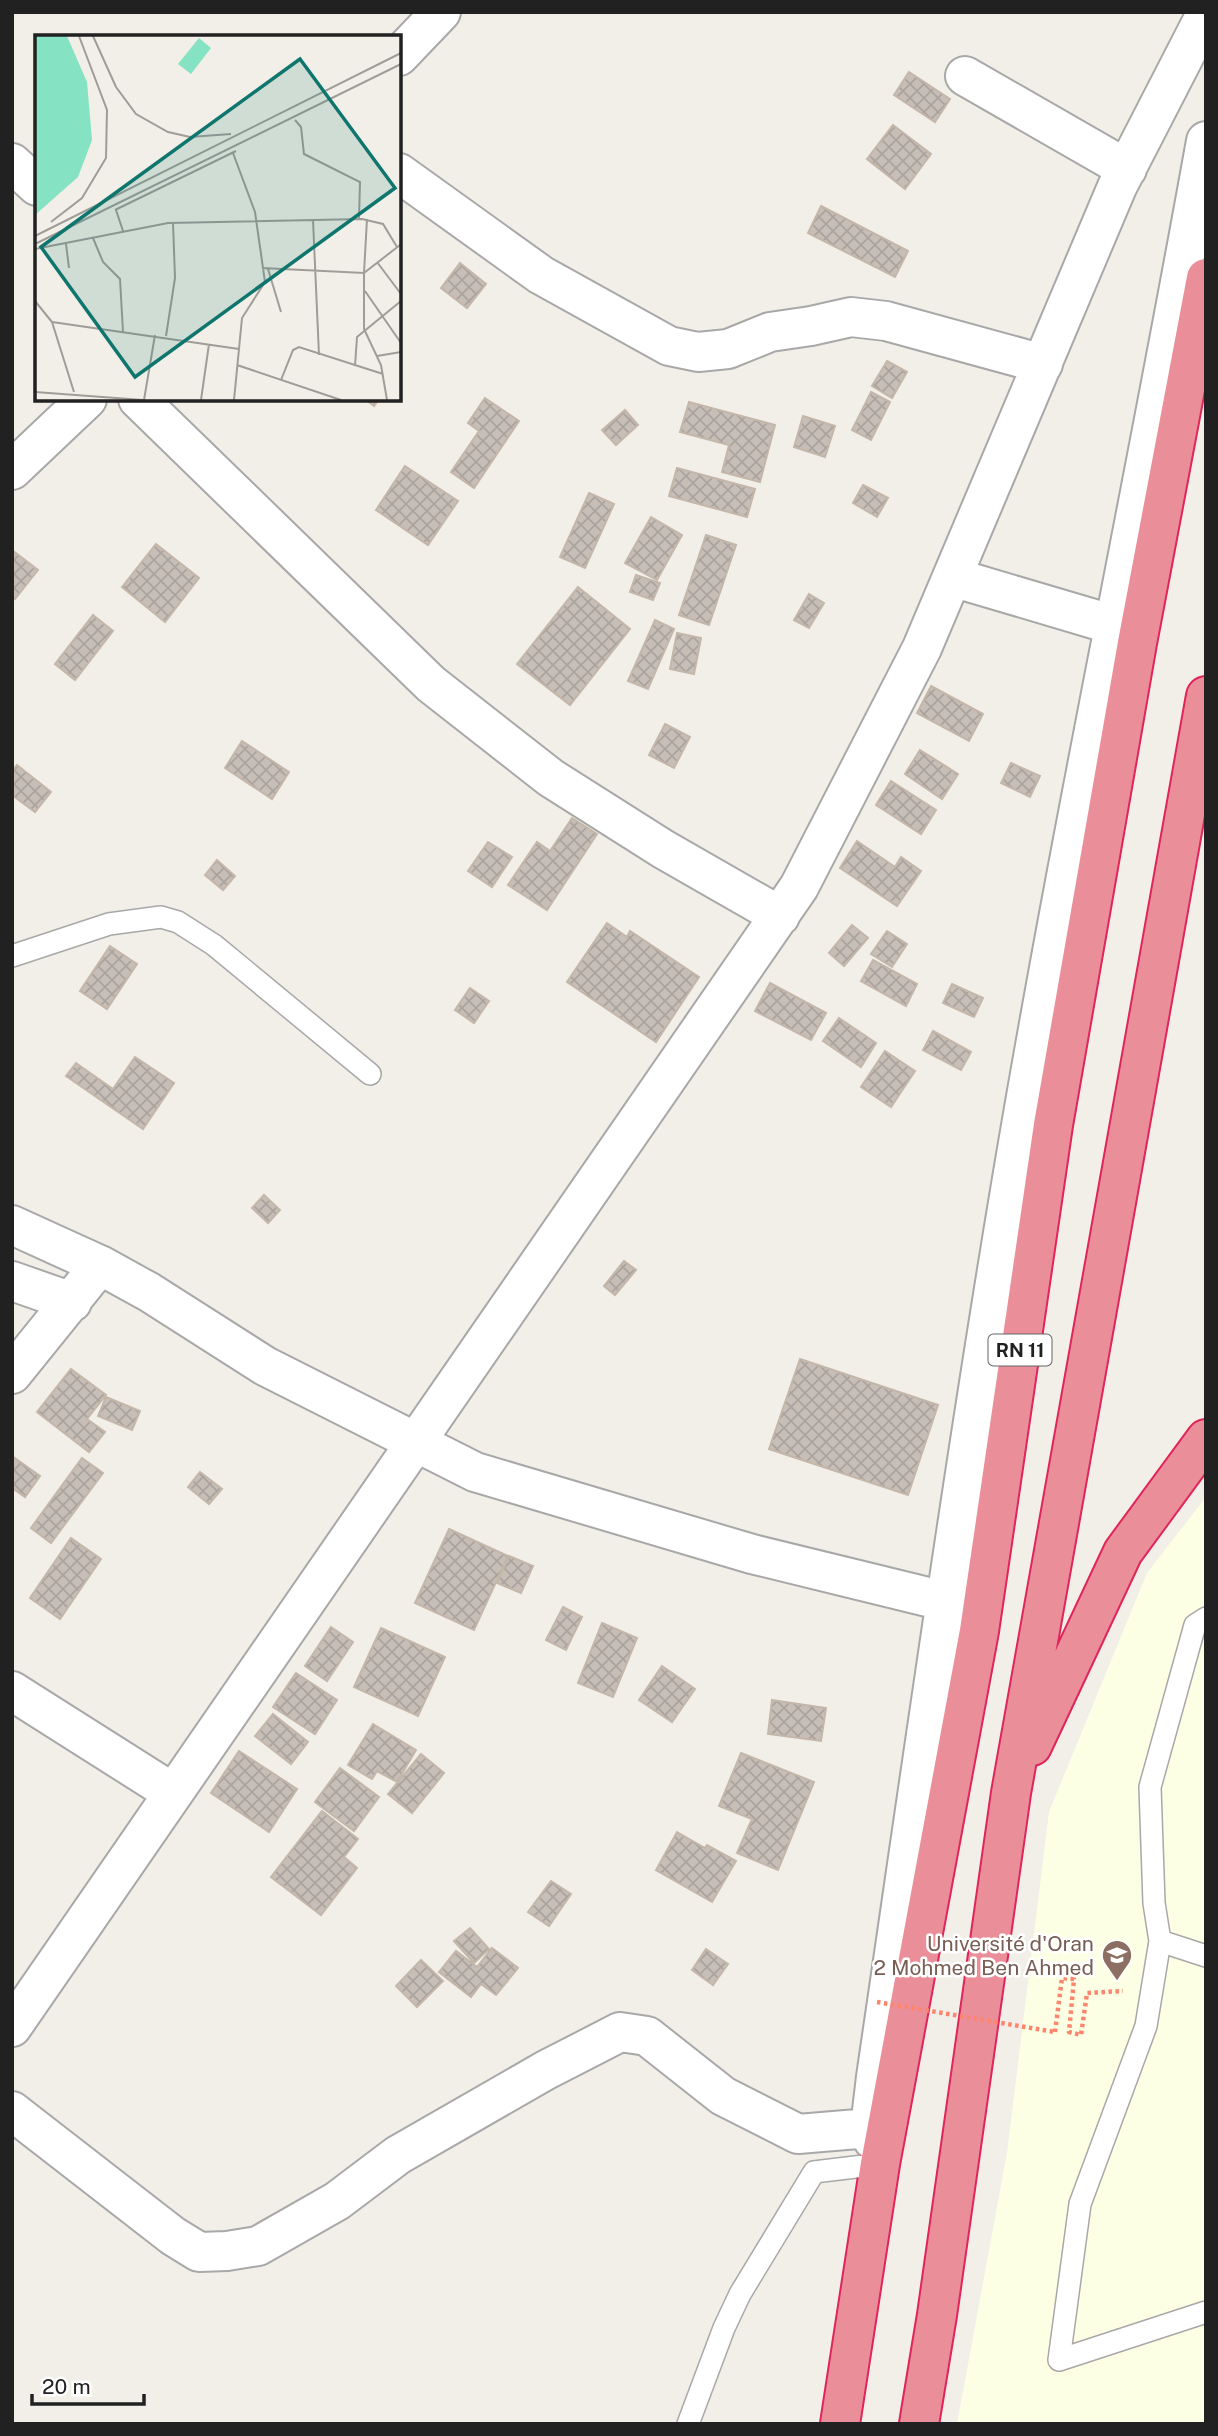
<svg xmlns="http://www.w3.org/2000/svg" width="1218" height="2436" font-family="'Public Sans',sans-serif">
<defs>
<pattern id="building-cross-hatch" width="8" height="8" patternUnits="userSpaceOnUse" patternTransform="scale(1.75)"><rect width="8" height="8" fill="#c7beb7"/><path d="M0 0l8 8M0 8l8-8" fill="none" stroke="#aba39d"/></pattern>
</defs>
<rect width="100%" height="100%" fill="#f2efe8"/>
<path fill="#fdffe4" d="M 1206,1497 L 1206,2424 L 957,2424 L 1007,2153 L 1049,1812 L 1147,1573 Z"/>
<path fill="url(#building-cross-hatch)" stroke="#c4b7aa" stroke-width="2" d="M 909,72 L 950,99 L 935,122 L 894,95 Z
M 893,125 L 931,154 L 905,189 L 867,159 Z
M 821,206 L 908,251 L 895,277 L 808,233 Z
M 460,263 L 486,284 L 467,308 L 441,288 Z
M 887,361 L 907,372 L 892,398 L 872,386 Z
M 871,392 L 890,402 L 871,440 L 852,430 Z
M 485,398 L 519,421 L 474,488 L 451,472 L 479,431 L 468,423 Z
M 365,399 L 379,399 L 374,406 Z
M 689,402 L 775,425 L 760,482 L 722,472 L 729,445 L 680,432 Z
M 625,410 L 638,425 L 616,445 L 602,430 Z
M 803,416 L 835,426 L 825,457 L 794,447 Z
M 405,466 L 458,501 L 428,545 L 376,510 Z
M 677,468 L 755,489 L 747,517 L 669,496 Z
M 863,485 L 888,498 L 877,517 L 853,503 Z
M 589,493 L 614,504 L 585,568 L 560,557 Z
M 651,517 L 682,535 L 657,580 L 625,563 Z
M 706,535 L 736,545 L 709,625 L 679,615 Z
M 156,544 L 199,578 L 165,622 L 122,587 Z
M 12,550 L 38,570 L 15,599 L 12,596 Z
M 636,575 L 660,583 L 653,600 L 630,592 Z
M 578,587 L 630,629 L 570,705 L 517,664 Z
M 809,594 L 824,603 L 809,628 L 794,620 Z
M 93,615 L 113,631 L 75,680 L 55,664 Z
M 655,620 L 674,629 L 648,689 L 628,681 Z
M 677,633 L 701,638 L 694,674 L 670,669 Z
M 931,686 L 983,714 L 969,741 L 917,713 Z
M 665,724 L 690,737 L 674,768 L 649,755 Z
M 242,741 L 289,772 L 272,799 L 225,768 Z
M 920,750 L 958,774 L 942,799 L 905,774 Z
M 1011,763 L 1040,776 L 1030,797 L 1001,783 Z
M 17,765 L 51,792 L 35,812 L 12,795 L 12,771 Z
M 891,781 L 936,810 L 921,834 L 876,805 Z
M 572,818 L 597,834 L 547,910 L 508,885 L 537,842 L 550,851 Z
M 857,841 L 895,867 L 901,857 L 921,871 L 897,906 L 840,868 Z
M 488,842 L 512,857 L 492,887 L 468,871 Z
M 217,860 L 235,876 L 223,890 L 205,875 Z
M 607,923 L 627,937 L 630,931 L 699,977 L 656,1042 L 567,982 Z
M 852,925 L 868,938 L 844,966 L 829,953 Z
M 887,931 L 907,944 L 892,967 L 871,954 Z
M 110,946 L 137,964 L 107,1009 L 80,991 Z
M 873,960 L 917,984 L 906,1006 L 861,981 Z
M 770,983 L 826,1013 L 811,1040 L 755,1011 Z
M 952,984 L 983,998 L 974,1017 L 943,1003 Z
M 470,988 L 489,1001 L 474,1023 L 455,1010 Z
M 839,1018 L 876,1043 L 861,1067 L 823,1041 Z
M 933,1031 L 971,1052 L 961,1070 L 923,1050 Z
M 885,1051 L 915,1071 L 891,1107 L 861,1087 Z
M 135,1057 L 174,1083 L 143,1129 L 66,1076 L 76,1063 L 113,1089 Z
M 264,1195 L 280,1210 L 268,1223 L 252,1208 Z
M 624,1261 L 636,1270 L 615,1295 L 604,1286 Z
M 800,1359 L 938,1405 L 908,1495 L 769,1449 Z
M 71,1369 L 106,1395 L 87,1419 L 105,1432 L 89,1452 L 37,1412 Z
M 106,1397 L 140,1411 L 132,1430 L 98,1416 Z
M 12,1456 L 40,1476 L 25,1497 L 12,1488 Z
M 82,1458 L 103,1473 L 51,1543 L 31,1528 Z
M 200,1472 L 222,1489 L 209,1504 L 188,1487 Z
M 449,1529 L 508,1556 L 474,1630 L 415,1603 Z
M 71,1538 L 101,1559 L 60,1619 L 30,1598 Z
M 509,1556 L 533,1566 L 521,1593 L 497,1583 Z
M 563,1607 L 582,1617 L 566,1650 L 546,1640 Z
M 602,1623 L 637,1638 L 613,1697 L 578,1683 Z
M 331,1627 L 353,1642 L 327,1681 L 305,1666 Z
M 381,1628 L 445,1657 L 418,1716 L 354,1687 Z
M 662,1666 L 695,1689 L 672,1722 L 639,1700 Z
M 296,1673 L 337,1700 L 315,1734 L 273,1707 Z
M 772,1700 L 826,1708 L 821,1741 L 768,1734 Z
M 273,1714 L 308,1742 L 291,1764 L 255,1736 Z
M 373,1724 L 416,1750 L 397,1782 L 377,1771 L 372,1779 L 348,1765 Z
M 239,1751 L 297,1789 L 269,1832 L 211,1793 Z
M 741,1753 L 814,1782 L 778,1870 L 737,1853 L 752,1819 L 719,1806 Z
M 421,1754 L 444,1773 L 412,1813 L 388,1794 Z
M 340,1768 L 379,1797 L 354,1831 L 315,1802 Z
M 322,1811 L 358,1839 L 344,1857 L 357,1868 L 321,1915 L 271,1877 Z
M 677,1832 L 705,1848 L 707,1845 L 736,1861 L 712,1902 L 656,1870 Z
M 551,1881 L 571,1894 L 549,1926 L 528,1912 Z
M 470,1928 L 489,1949 L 474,1963 L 454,1941 Z
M 492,1948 L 518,1968 L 496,1995 L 481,1984 L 471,1997 L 439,1972 L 456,1951 L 477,1967 Z
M 706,1949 L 728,1964 L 713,1985 L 692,1970 Z
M 421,1960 L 443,1981 L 417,2007 L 396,1986 Z"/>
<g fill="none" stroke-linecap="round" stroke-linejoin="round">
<g stroke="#a8a8a8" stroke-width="24">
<path id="lane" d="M 12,956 L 109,924 L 161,917 L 178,922 L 214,945 L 370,1074
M 1160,1941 L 1154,1903 L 1150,1787 L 1195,1625 L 1206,1618
M 1206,1956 L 1160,1941 L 1146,2026 L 1080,2204 L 1059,2360 L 1206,2312
M 688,2424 L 724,2328 L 740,2294 L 814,2172 L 880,2164"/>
</g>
<g stroke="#a8a8a8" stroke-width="42">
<path id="street" d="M 399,56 L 441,12
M 965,76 L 1127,169
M 12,163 L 37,186
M 399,173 L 541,275 L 669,346 L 698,352 L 728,349 L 770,332 L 811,326 L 851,317 L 886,321 L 1043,364
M 138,399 L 431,684 L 551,778 L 663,849 L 780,916
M 12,470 L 87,399
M 952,577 L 1114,625
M 12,1225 L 100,1265 L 149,1292 L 265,1366 L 475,1472 L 752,1554 L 944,1601
M 12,1281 L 72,1302
M 12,1374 L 100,1265
M 12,1691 L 173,1793
M 12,2027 L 799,887 L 922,648 L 1117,187 L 1206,14
M 12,2111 L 173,2236 L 199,2252 L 227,2251 L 258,2246 L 337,2201 L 398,2155 L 546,2070 L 620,2032 L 647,2036 L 723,2096 L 798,2134 L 870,2128
M 873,2140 L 870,2128 L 876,2077 C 920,1778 962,1478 1012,1179 C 1070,832 1144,488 1206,141"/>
</g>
<g stroke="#e0255a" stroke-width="42">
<path id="highway" d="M 1032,1746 L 1123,1552 L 1206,1439
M 840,2424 L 880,2164 L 979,1631 L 1053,1125 L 1137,643 L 1206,278
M 919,2424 L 937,2315 L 1011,1793 L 1206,696"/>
</g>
<path stroke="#fd856e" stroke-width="4.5" stroke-dasharray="3.5 3.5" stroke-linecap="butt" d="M 1055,2032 L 1062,1978 L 1074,1979 L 1069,2032 L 1081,2035 L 1087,1993 L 1123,1991"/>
<use href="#lane" stroke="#fff" stroke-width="21"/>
<use href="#street" stroke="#fff" stroke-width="38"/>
<use href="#highway" stroke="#ea8f9a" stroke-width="38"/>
<path stroke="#fd856e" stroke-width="4.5" stroke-dasharray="3.5 3.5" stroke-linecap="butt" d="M 877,2002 L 1055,2032"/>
</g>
<defs>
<g id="university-pin" transform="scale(1.575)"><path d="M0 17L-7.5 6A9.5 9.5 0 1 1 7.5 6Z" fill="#8d6e63" stroke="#fff"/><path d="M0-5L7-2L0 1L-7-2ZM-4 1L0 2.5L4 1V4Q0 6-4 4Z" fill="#fff"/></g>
</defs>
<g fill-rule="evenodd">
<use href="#university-pin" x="1117" y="1955"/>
</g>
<g text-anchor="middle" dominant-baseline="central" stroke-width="5" stroke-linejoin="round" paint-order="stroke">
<rect fill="#fff" stroke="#646464" stroke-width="2" x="988.5" y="1334.5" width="63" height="31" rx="5"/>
<g font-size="19" font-weight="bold" fill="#212121">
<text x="1020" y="1350">RN 11</text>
</g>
<g font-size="21" fill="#785e54" stroke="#fff" text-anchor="end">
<text x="1094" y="1943">Université d'Oran<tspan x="1094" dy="24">2 Mohmed Ben Ahmed</tspan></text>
</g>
</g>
<g transform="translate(35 35)">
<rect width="366" height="366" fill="#f2efe8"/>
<path d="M 0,1 L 32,1 L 52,47 L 57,105 L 43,142 L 0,180 ZM 164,3 L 176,13 L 156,39 L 143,29 Z" fill="#85e2c3"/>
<path fill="none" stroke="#9e9d98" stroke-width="2" d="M 58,1 L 81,52 L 101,79 L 133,97 L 155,102 L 196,99M 260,85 L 266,92 L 269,119 L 325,147 L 324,184M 198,118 L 220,177 L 230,247 L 207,283 L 199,365M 80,175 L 201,116M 81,175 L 88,196M 278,185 L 284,320M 16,187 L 47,163 L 71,123 L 72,75 L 44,1M 0,201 L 366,18M 58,203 L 68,227 L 85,244 L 88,297M 0,209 L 366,29M 31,209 L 34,233M 0,214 L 133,188 L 327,184 L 348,189 L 362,212M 342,227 L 366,259M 227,233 L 329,238 L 332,184M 233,234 L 246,277M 330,256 L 366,308M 0,266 L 17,287 L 39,357M 17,287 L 204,314M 131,301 L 140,243 L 138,188M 342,321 L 366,317M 202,330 L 306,365M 320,331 L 322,302 L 366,266M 246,345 L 258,315 L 264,312 L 348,339M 0,357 L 108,365M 109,365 L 120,300M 166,365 L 174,309M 352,365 L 346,330 L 329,294 L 329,238 L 365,210"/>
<path fill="#0f766e" fill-opacity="0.15" stroke="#0f766e" stroke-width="3.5" d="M 265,24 L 360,153 L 100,342 L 6,212 Z"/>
<rect width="366" height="366" fill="none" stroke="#212121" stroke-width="3.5"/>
</g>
<rect width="1218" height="2436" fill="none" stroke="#212121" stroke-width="28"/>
<path d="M32 2394v10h112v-10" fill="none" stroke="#212121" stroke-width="3.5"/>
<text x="42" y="2394" font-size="21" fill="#212121" stroke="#ffffff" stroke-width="5" paint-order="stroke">20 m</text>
</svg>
